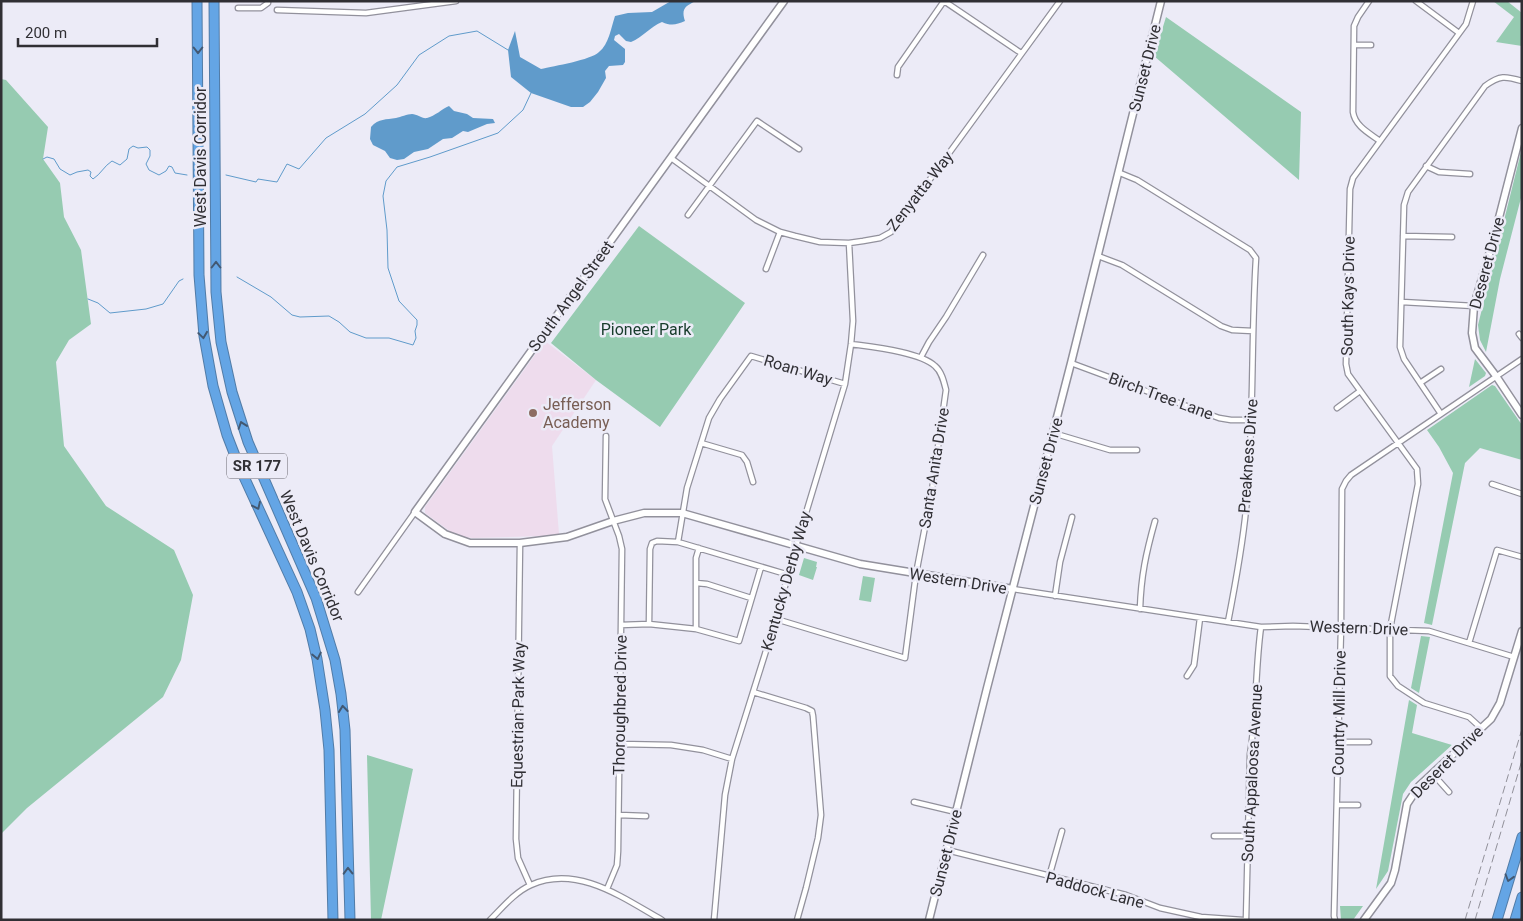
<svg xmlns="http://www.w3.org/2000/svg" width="1523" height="921" font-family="Roboto,sans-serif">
<rect width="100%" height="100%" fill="#ecebf7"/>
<path fill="#eedced" d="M 545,341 L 596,380 L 552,446 L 559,534 L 544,536 L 473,538 L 462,537 L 451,532 L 425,513 L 425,507 Z"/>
<path fill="#96cbb1" d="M 1493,1 L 1507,1 L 1522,13 L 1522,46 L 1496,42 L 1514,17 Z
M 1166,17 L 1301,112 L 1299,180 L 1154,56 Z
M 1,79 L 6,80 L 48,127 L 43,159 L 60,183 L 64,217 L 81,250 L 91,324 L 69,340 L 56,362 L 64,446 L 106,506 L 174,550 L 193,595 L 181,660 L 163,697 L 27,808 L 1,834 Z
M 1522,148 L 1522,194 L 1500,279 L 1486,352 L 1480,340 L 1478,325 Z
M 639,226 L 745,303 L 660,427 L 596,380 L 551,343 Z
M 1475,359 L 1486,373 L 1485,376 L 1469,387 Z
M 1492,385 L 1495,386 L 1522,425 L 1522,460 L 1480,448 L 1465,463 L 1432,625 L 1424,623 L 1453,473 L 1439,447 L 1427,430 Z
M 804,558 L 817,562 L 816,567 L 817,567 L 813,580 L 799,575 Z
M 863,576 L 875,578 L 871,602 L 859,600 Z
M 1421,636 L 1430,637 L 1419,693 L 1411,688 Z
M 1409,700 L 1417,705 L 1412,733 L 1452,745 L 1411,782 L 1403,794 L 1388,871 L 1376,889 Z
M 367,755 L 413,769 L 381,920 L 371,920 Z
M 1340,906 L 1363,906 L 1353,920 L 1341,920 Z"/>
<path fill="#609bcb" d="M 671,1 L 696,1 C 685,6 681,9 685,21 C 676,25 671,26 662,22 C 650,27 643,37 631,42 L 626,41 L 619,34 L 615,36 L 614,40 L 625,49 L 625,62 L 623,65 L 609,66 L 605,71 L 606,78 L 598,92 L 590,102 L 583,107 L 571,107 L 531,93 L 511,77 L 508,50 L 515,31 L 520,57 L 541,69 C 554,66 591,60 599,52 C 609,44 611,28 615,16 L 628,13 L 652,12 Z
M 449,106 L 454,111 L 467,114 L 473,118 L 493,119 L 495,123 L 487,124 L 468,132 L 463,131 L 452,138 L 443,139 L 428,149 L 414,152 L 404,159 L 397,160 L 390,158 L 385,151 L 373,145 L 370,139 L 371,127 C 379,118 386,120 396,118 C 401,117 407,114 412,114 C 417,114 422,119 427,118 C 435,116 442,109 449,106 Z"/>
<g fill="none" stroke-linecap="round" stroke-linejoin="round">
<path stroke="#609bcb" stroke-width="1" d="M 43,159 L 47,157 L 54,159 L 60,169 L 70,175 L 77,172 L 88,170 L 91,172 L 90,176 L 93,179 C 101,174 104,166 112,161 L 120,165 L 127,159 L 129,149 L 133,146 L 138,148 L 147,147 L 150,150 L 150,156 L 146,164 L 149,170 L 159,175 L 166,171 L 169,166 L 172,167 L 175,173 L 187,175
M 226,175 L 256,182 L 258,179 L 277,182 L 287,164 L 299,169 L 326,138 L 365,114 L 397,85 L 419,55 L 449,36 L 477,31 L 508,50
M 237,277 L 271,297 L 292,315 L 300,317 L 329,316 L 339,322 L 350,332 L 366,338 L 389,338 L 413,345 L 416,338 L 415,331 L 417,325 L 417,320 L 399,301 L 388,268 L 387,230 L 383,196 L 386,181 L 397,167 L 430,157 L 498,133 L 523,110 L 531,93
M 88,299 L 98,303 L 110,313 L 146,309 L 163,304 L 179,281 L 183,279"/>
<g stroke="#92919c" stroke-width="7">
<path id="street" d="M 944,1 L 1021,53
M 1369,1 L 1358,17 L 1354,26 L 1353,112 C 1355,126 1369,133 1380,141
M 1416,1 L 1459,33
M 1473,1 L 1466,24 L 1353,178 L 1350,189 L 1346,364 L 1348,374 L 1417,469 L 1418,484 L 1390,629 L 1390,676 L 1398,686 L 1424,703 L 1469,717 L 1481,728
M 238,8 L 261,8 L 268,3 L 268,1
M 277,10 L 366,13 L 456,1
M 1354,45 L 1371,45
M 897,75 L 898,67 L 944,1
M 671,158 L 756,220 L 780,232 L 795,236 L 820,242 L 849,243 L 863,241 L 880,238 L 891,232 L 901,219 L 1060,1
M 1426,166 L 1439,172 L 1470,174
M 1120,173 L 1137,180 L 1250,250 L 1256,258 C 1251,338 1254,418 1247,498 C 1244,539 1236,581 1228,622
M 688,215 L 757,121 L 799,149
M 1403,236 L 1452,237
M 1098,256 L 1122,265 L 1221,326 L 1232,330 L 1253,331
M 766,269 L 780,232
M 1402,302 L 1474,306
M 1519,334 L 1522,338
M 921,357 L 929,342 L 946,317 L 983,255
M 1071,363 L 1219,418 L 1231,420 L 1252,420
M 1420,383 L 1441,369
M 1337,408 L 1360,391
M 1441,414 L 1404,359 L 1400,347 L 1404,205 L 1408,192 L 1485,86 C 1500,75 1505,76 1522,81
M 1053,433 L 1110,450 L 1137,450
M 606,436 L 605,499 L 619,536 L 622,549 L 618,851 L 617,865 L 607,889
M 701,443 L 742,455 L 747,462 L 753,482
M 1492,484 L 1522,494
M 678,542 L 687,488 L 709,418 L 720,399 L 751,356 L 845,384
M 520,543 L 516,839 L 518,858 L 530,885
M 696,583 L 707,584 L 751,598
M 1013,589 L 1261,627 L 1293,626 L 1429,631 L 1514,657
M 358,592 L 415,512
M 1055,596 L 1060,562 L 1072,517
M 1140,609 C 1141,576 1146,553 1155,521
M 776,619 L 905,658 L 916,574 L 932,490 L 946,390 C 944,382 942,372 935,366 C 920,352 872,347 851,344
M 649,624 L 650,549 L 652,543 L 657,541 L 678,542 L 789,575
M 621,625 L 649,624 L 696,629 L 739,641 L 761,567
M 696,629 L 696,558 L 699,548
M 1469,643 L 1497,550 L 1522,557
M 1187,676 L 1194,665 L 1200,618
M 753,692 L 806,708 L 812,711 L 813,716 L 821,815 L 818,838 L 806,888 L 797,920
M 1337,742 L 1369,742
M 620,744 L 671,745 L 703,750 L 732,759
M 1432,773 L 1449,792
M 914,802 L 956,812
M 1337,805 L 1358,805
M 619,815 L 646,816
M 1214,836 L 1247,836
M 947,850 L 1126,895 L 1160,908 L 1201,917 L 1243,920
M 1049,877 L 1062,831
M 490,920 C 502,908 515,892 531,885 C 577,864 623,898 662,920
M 714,920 L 725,795 L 732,759 L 776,619 L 796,546 L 845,384 L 851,344 L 853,321 L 849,243
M 1246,920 L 1250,754 C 1257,712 1255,670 1261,627
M 1335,920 L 1334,916 L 1341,628 L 1342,489 L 1346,481 L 1351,475 L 1522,359"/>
</g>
<g stroke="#92919c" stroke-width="9">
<path id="secondary" d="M 784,1 L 415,512 L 445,534 L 470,543 L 520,543 L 567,537 L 613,521 L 644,513 L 682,513 L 860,564 L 1013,589
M 1522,128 L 1493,241 L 1474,306 L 1472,333 L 1475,348 L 1496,376 L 1522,415
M 929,920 L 987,688 L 1071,363 L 1161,1
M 1364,920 L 1391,883 L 1395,870 L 1407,804 L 1419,786 L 1491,719 L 1500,703 L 1522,631"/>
</g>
<g stroke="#527ca7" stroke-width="11">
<path id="highway" d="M 197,1 L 199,275 L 204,336 L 213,386 L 227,435 L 239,466 L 297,592 L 310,629 L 317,659 L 325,710 L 329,750 L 333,920
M 214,1 L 216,292 L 221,342 L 232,392 L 248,442 L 316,598 L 335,660 L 341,694 L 345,730 L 350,920
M 1497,920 L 1522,837
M 1515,920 L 1522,897"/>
</g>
<use href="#street" stroke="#fff" stroke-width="4.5"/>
<use href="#secondary" stroke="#fff" stroke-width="6"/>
<use href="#highway" stroke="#64a5e5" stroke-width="9"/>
<path stroke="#919099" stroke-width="1" stroke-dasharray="8 4" stroke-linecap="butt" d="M 1465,920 L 1522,729
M 1475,920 L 1522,760"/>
</g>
<defs><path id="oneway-chevron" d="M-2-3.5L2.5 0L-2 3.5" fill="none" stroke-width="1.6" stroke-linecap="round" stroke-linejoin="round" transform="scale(1.25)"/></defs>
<g stroke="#425872">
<use href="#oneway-chevron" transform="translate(198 50) rotate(90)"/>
<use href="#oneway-chevron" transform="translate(216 265) rotate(-90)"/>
<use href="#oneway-chevron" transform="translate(203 335) rotate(82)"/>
<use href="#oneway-chevron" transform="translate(242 425) rotate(-109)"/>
<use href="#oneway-chevron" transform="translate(257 506) rotate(65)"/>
<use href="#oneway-chevron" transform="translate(317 656) rotate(78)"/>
<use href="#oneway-chevron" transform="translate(343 709) rotate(-96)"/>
<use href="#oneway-chevron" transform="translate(348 871) rotate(-91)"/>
<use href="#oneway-chevron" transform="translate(1509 878) rotate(107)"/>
</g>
<circle fill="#8d6e63" stroke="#ecebf7" stroke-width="2" cx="533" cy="413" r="5"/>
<g text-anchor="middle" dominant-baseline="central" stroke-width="5" stroke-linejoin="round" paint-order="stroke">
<rect fill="#ecebf7" stroke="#68676e" stroke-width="1" x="227" y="453.5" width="60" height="25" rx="4"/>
<g font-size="15" font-weight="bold" fill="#302f34">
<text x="257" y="466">SR 177</text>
</g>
<g font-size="16" fill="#302f34" stroke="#ecebf7">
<text transform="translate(1145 68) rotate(-76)">Sunset Drive</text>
<text transform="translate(200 157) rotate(-90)">West Davis Corridor</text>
<text transform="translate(920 191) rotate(-52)">Zenyatta Way</text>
<text transform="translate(1487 263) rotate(-75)">Deseret Drive</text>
<text transform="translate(571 296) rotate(-54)">South Angel Street</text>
<text transform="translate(1348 296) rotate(-89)">South Kays Drive</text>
<text transform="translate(798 370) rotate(17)">Roan Way</text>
<text transform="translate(1161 396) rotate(20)">Birch Tree Lane</text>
<text transform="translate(1248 456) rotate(-86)">Preakness Drive</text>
<text transform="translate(1046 461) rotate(-75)">Sunset Drive</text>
<text transform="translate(934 468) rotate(-81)">Santa Anita Drive</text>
<text transform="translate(312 556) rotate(67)">West Davis Corridor</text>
<text transform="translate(786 581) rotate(-74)">Kentucky Derby Way</text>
<text transform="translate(958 581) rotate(9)">Western Drive</text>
<text transform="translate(1359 628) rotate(2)">Western Drive</text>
<text transform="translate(620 705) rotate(-89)">Thoroughbred Drive</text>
<text transform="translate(1339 713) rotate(-89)">Country Mill Drive</text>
<text transform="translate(518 715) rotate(-89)">Equestrian Park Way</text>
<text transform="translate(1447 762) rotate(-45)">Deseret Drive</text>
<text transform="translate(1252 773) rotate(-87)">South Appaloosa Avenue</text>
<text transform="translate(946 853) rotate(-76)">Sunset Drive</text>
<text transform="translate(1095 890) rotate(15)">Paddock Lane</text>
</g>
<g font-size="16" fill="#183c2c" stroke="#ecebf7">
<text x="646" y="329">Pioneer Park</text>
</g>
<g font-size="16" fill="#785e54" stroke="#ecebf7" text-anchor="start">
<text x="543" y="404">Jefferson<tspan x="543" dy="18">Academy</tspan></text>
</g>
</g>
<rect width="1523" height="921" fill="none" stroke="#302f34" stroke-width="5"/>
<path d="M18 38v8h139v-8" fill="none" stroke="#302f34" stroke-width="2.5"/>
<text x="25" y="38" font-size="15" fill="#302f34" stroke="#ecebf7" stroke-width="4" paint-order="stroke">200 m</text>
</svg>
